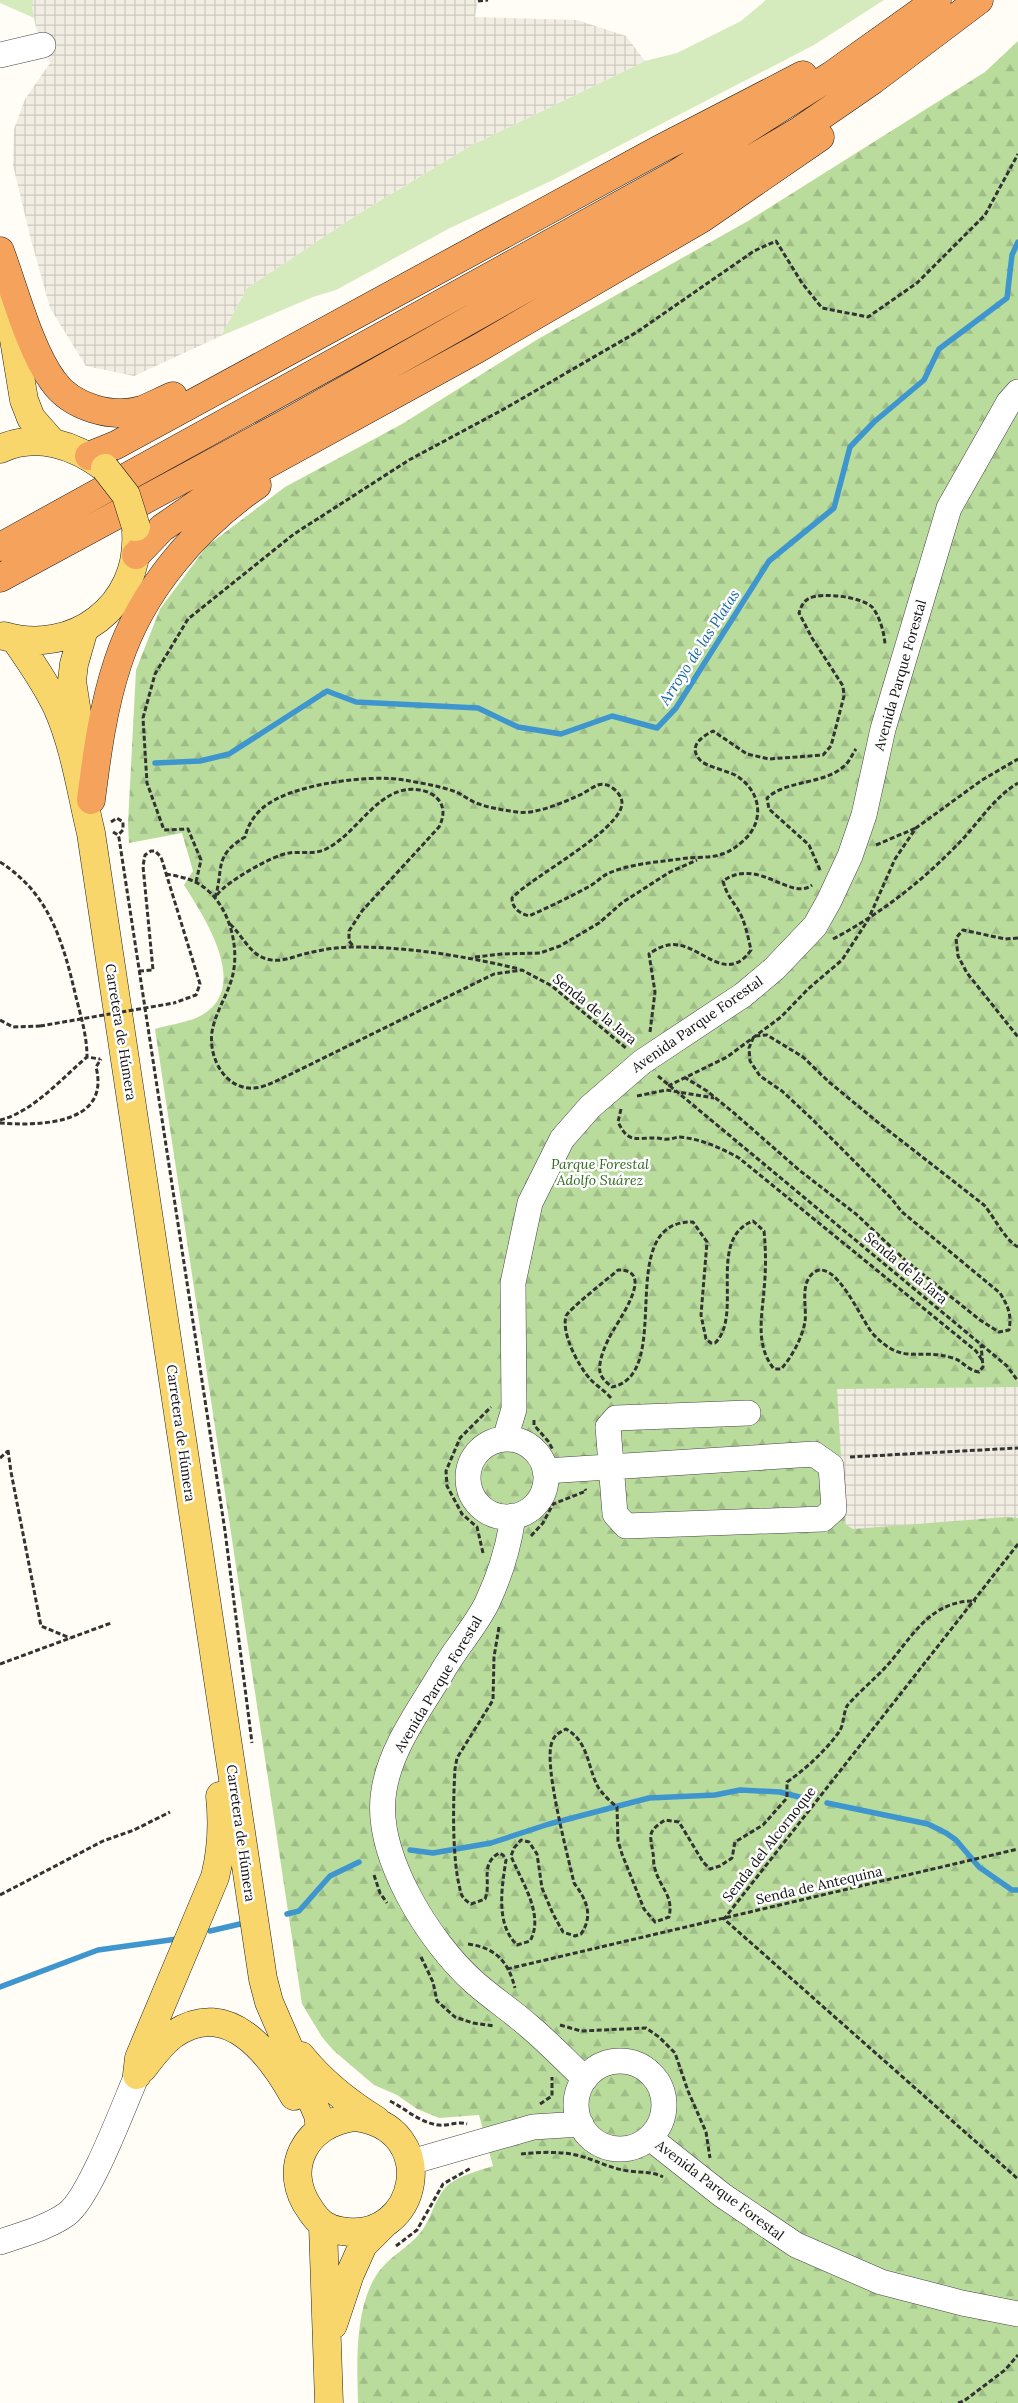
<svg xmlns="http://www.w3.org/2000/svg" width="1018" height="2403" font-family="Lora,serif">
<defs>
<pattern id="forest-firs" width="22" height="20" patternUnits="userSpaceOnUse" patternTransform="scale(1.25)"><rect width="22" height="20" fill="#b9dc9c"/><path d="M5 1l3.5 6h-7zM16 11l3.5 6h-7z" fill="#9ebc85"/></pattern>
<pattern id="plaza-grid" width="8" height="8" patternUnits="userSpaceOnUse" patternTransform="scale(1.25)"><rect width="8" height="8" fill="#f1ede2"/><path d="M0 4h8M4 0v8" fill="none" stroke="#cecac1"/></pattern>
</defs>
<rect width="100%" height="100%" fill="#fffdf5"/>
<path fill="#d5ebbd" d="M 0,0 L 33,0 L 34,18 L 0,3 Z
M 766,0 L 884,0 L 814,45 L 553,180 L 450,228 L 336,290 L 313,297 L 221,336 L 247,288 L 358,214 L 470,146 L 645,61 L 677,53 L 741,21 Z"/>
<path fill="url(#forest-firs)" d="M 1018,41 L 1018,2403 L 358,2403 C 357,2362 354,2304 380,2270 C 392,2255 409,2247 421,2232 C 431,2219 435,2199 445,2188 C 456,2176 478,2171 493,2166 L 479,2115 L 439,2118 L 417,2109 L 397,2095 L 374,2085 L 333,2050 L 322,2037 L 302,2004 L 155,1029 C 168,1025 184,1023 196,1018 C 254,992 206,920 184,885 L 193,871 L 182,833 L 129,843 L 128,824 L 136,670 L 160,609 L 207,546 L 285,487 L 402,424 L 538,339 L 748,221 L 985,72 Z"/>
<path fill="url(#plaza-grid)" d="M 33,0 L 478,0 L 475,17 L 577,20 L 626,36 L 645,61 L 470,146 L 358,214 L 247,288 L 221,336 L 134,376 L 86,366 L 50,308 L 30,236 L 13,165 L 14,129 L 25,99 L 50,63 L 36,28 L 32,8 Z
M 1018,1387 L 1018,1518 L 1006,1517 L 853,1529 L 845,1524 L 837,1389 Z"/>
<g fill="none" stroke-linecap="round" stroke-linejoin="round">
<path stroke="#3f96cf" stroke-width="5.5" d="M 155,763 L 200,761 L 229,754 L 327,691 L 356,702 L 478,708 L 518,727 L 561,734 L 612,716 L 657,728 L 676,708 L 769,561 L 834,508 L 850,447 L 874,422 L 924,380 L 939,349 L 1007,298 L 1012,255 L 1018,242
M 827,1803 L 928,1824 L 946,1833 L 956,1840 L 979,1867 L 1012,1890 L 1018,1890
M 410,1850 L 433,1853 L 491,1843 L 549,1824 L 649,1798 L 715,1795 L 740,1790 L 780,1792 L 803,1798
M 287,1914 L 299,1911 L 330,1876 L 359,1862
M 210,1931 L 240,1924
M 0,1987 L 98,1950 L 177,1939"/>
<g stroke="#444" stroke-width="26">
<path id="minor" d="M 0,55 L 43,45
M 505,1439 L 514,1409 L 513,1283 L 530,1203 L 562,1139 L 590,1107 L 642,1062 L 743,995 L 774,969 L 815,926 L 829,901 L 850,856 L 864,815 L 883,729 L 949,508 L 1009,402 L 1018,392
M468 1478a39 39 0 1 1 78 0a39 39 0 1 1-78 0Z
M 545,1471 L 814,1454 L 831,1466 L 834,1509 L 823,1519 L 626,1526 L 615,1514 L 608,1427 L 616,1418 L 748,1413
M 513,1516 C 509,1547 500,1575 487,1603 C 475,1627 455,1649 442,1672 C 420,1709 391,1747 384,1790 C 373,1853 429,1942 474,1982 C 492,1998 512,2011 530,2027 C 549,2043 566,2061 585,2079
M576 2105a44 44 0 1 1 88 0a44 44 0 1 1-88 0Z
M 650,2138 L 722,2195 L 796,2245 L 881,2282 L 962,2303 L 1018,2314
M 411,2162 L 533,2127 L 581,2124
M 0,2242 C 23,2234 47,2228 67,2214 C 90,2197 124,2105 137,2075"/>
</g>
<g stroke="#222" stroke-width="29">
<path id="major" d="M 6,291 L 24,400 L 31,418 L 53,443
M 0,449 C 37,432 75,445 105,468
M 4,636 C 73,656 141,606 136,532
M 15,639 C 30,661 46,683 57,707 C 75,747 81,792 91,833 L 263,1979 L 269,2002 L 318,2115 L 320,2128
M 80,733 L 72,681 L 74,664 L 84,629
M 301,2056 C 322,2082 347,2102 376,2120
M 143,2068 C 152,2056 162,2043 174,2034 C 229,1997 271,2055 294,2096
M 137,2075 L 139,2058 L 215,1877 C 222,1849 223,1824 220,1796
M 354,2117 C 442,2126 420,2245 341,2231 C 327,2229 319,2223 311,2211 C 280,2169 306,2123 354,2117 Z
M 323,2226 L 329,2403
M 333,2325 L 350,2274 L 363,2245 L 385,2223"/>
</g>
<g stroke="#222" stroke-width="29">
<path id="highway" d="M 0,251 C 14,289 30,350 53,381 C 71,407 112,419 142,410 C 152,406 163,400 173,396
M 89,456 L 116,445 L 660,149 L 803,75
M 0,547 L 676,174 L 832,75 L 937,0
M 136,555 L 162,528 L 207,497 L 477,349 L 701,219 L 820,137
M 0,578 L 292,420 L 691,195 L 799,131 L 873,80 L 979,0
M 91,800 C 97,753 103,707 118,662 C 141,591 196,527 257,485"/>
</g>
<path stroke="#333" stroke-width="3" stroke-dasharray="5 2.5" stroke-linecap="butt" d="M 478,1 L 488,0
M 111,822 L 117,818 L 123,822 L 123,830 L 118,835
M 113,832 L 118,835 L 119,838 L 225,1531 L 252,1743
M 876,845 L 916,828
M 0,862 C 50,894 63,942 76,997 C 81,1017 87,1036 87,1057
M 820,870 L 809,845 L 769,809 L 767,798 C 789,778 828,786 848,762 C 851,758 853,753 856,749
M 166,874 C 177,876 189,878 199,884 C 228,901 241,946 232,978 C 227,996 215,1013 212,1032 C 208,1060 228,1095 261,1087 C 271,1084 280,1079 289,1075 L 494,974 L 522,970 L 552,986 L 627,1049
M 196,882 L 201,860 L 188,829 L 164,830 L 147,783 L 143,718 L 155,674 L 188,619 L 294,534 L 409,460 L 504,409 L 637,332 L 754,251 L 776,241 L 802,283 L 822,308 L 868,317 L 917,283 L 985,215 L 1018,154
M 217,895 C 226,882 273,855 289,853 C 302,851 314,855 326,849 C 359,833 379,783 420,790 C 427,791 436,795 440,802 C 445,810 443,819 439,827 L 362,911 L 349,931 L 349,941 L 354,947
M 215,898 C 224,869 213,856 245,837 C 248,824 256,812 268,804 C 296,784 371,774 404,780 C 421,783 440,786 456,792 C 463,795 469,800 476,803 C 489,808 503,810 517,812 C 536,815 564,802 582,794 C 587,791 593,787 598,785 C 608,781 622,793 622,803 C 622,830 531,877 512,898 C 512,908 519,913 529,916 C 549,907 570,897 590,886 C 597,882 602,876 609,873 C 630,864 657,862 680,859 C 706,855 720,862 743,841 C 766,821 761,790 735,775 C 727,771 706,766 701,761 C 687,747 701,737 713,731 L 747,754 L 769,759 L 823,755 L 831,746 L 844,696 L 843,686 L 812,638 L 799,613 C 801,607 803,601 810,598 C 822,592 864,597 873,608 C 880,618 884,632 885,644
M 230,924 C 243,936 250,955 267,959 C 281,963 292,957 304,954 C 320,950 337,947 353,947 C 409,947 465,956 519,969
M 1018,938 L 1005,939 L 963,930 L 956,938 L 958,956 L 967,973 L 1018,1037
M 833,939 C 880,914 920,883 957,845 C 978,824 993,798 1018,783
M 475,957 L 502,954 L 540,953 L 560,946 L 599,923 L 623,902 L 670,872 L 697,860
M 139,971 L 153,970 L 143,866 L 145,855 L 151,851 L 155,851 L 161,857 L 200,984 L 196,995 L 174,1003
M 0,1020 L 13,1027 L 40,1026
M 650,1032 L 655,992 L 649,954 C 657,948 668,943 678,945 C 703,948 727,984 751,950 C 748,937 745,920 737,908 C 731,899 726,893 723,881 C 758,856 791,902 812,885
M 658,1076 L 1007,1366 L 1018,1381
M 684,1077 L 707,1091 L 734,1113 L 799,1170 L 856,1214 L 905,1260 L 980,1320 L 999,1332 L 1009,1330 C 1012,1315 1008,1306 1000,1293 L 902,1212 L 891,1198 L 812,1119 L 782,1091 L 760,1076 L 750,1061 L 749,1048 L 754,1036 L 767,1035 L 803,1057 L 829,1082 L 880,1124 L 984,1205 C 995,1218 1004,1239 1018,1247
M 668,1086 L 727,1057 L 781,1017 L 808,989 L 842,960 L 868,920 L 895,859 L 916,828 L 982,780 L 1018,759
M 637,1096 L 666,1090 L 714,1098
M 621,1109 L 618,1122 C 629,1145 637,1137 657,1138 C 661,1138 665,1140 668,1139 C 673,1139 676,1137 680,1137 C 701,1139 721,1148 739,1158 L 976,1351 L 982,1360
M 0,1120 C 33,1112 62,1078 87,1057 L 100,1059
M 0,1123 C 39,1126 111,1125 96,1067 L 101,1059
M 611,1398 C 605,1391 597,1386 591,1380 C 579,1367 561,1334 566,1316 C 569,1309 609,1278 618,1270 C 658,1269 616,1323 609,1338 C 605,1346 598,1362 600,1372 C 601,1378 607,1383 612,1387 C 677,1374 611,1220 693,1222 L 707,1242 L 701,1315 L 706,1339 L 711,1343 L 715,1343 C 744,1315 706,1239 753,1221 L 764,1231 C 766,1251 766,1270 764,1290 C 762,1317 755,1345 774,1369 L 781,1369 C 792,1357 802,1338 805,1322 C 807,1307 800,1286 812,1274 C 834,1253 862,1322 873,1334 C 904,1367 918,1347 953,1358 C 963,1361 967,1370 979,1372 L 983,1367 L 981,1345
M 534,1420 L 534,1425 L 548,1441 L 553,1450
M 8,1450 L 11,1472 L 41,1626 L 70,1638
M 850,1457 L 1018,1448
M 0,1458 L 8,1451
M 531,1536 L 543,1523 L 553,1504 L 586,1491 L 585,1489
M 1018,1544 L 724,1919 L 1018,2179
M 483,1553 L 477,1527 L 462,1514 L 447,1486 L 446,1471 L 460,1438 L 491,1407
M 499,1627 L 494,1657 L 493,1700 L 457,1758 L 455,1769 C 453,1802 452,1859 460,1889 C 461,1897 465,1900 471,1904 L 485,1899 C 492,1882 479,1865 499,1853 L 503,1855 L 506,1860 C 502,1886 495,1924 517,1945 L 530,1941 C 545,1915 521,1881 511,1856 L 514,1848 L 521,1840 L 529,1842 L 537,1854 L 542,1888 L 553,1914 L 563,1932 L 575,1936 L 581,1934 C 594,1915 586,1899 574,1883 C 568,1856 543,1764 552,1742 C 555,1734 559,1733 566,1729 C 589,1742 587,1766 598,1787 C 603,1795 610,1801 617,1807 L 618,1841 L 622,1854 L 644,1909 L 655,1922 L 669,1917 C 674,1896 660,1888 655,1869 C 653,1864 654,1858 653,1853 C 650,1834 647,1832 665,1820 L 679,1822 L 703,1862 L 710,1869 L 720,1866 L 732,1858 L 735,1842 L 763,1825 L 787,1798 L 787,1782 C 807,1768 825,1751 839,1732 C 844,1725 843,1714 847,1706 C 851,1700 875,1678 882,1671 C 911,1641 927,1600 976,1601
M 0,1664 L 111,1623
M 374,1875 L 380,1893 L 387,1903
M 0,1895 L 103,1841 L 134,1830 L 170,1812
M 468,1944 C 496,1948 508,1961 515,1988
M 421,1957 L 433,1982 L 437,2001 L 455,2017 L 473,2023 L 494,2026
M 507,1969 L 1018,1849
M 560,2025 L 581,2031 L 646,2028 L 659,2037 L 675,2053 L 688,2091 L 706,2132 L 710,2158
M 390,2101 C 406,2109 420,2123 439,2125 C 448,2126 458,2121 467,2124
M 540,2104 L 552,2096 L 552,2077
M 521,2154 C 540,2152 561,2151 580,2156 C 596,2160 611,2169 629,2171 C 641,2173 652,2171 663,2177
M 396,2246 L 417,2230 L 443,2184 L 471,2168
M 958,2403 L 964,2401 L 1005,2370 L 1018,2355"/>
<use href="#minor" stroke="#fff" stroke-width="25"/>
<use href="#major" stroke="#f9d66b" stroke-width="28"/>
<use href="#highway" stroke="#f5a25d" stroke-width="28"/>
<g stroke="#222" stroke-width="29" stroke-linecap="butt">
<path id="major-bridge" d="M 105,468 L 126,495 L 136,527"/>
</g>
<path stroke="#333" stroke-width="3" stroke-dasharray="5 2.5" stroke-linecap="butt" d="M 40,1026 L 174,1003"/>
<use href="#major-bridge" stroke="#f9d66b" stroke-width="28"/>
</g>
<g text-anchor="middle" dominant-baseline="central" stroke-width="5" stroke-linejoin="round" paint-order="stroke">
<g font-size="14" fill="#111" stroke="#fff">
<text transform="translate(900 675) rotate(-74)">Avenida Parque Forestal</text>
<text transform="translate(595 1009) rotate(39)">Senda de la Jara</text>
<text transform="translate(697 1024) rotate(-35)">Avenida Parque Forestal</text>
<text transform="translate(121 1032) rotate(81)">Carretera de Húmera</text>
<text transform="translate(906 1268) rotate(40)">Senda de la Jara</text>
<text transform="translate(181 1433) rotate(82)">Carretera de Húmera</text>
<text transform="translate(438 1684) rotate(-59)">Avenida Parque Forestal</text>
<text transform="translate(241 1833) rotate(82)">Carretera de Húmera</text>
<text transform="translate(769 1844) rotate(-52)">Senda del Alcornoque</text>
<text transform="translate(819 1885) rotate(-13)">Senda de Antequina</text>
<text transform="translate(720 2190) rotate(37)">Avenida Parque Forestal</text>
</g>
<g font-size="14" font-style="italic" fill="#2f6b1f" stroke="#fff">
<text x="600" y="1164">Parque Forestal<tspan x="600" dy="16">Adolfo Suárez</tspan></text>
</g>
<g font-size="15" font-style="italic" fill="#1768a6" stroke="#fff">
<text transform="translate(699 647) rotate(-57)">Arroyo de las Platas</text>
</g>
</g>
</svg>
